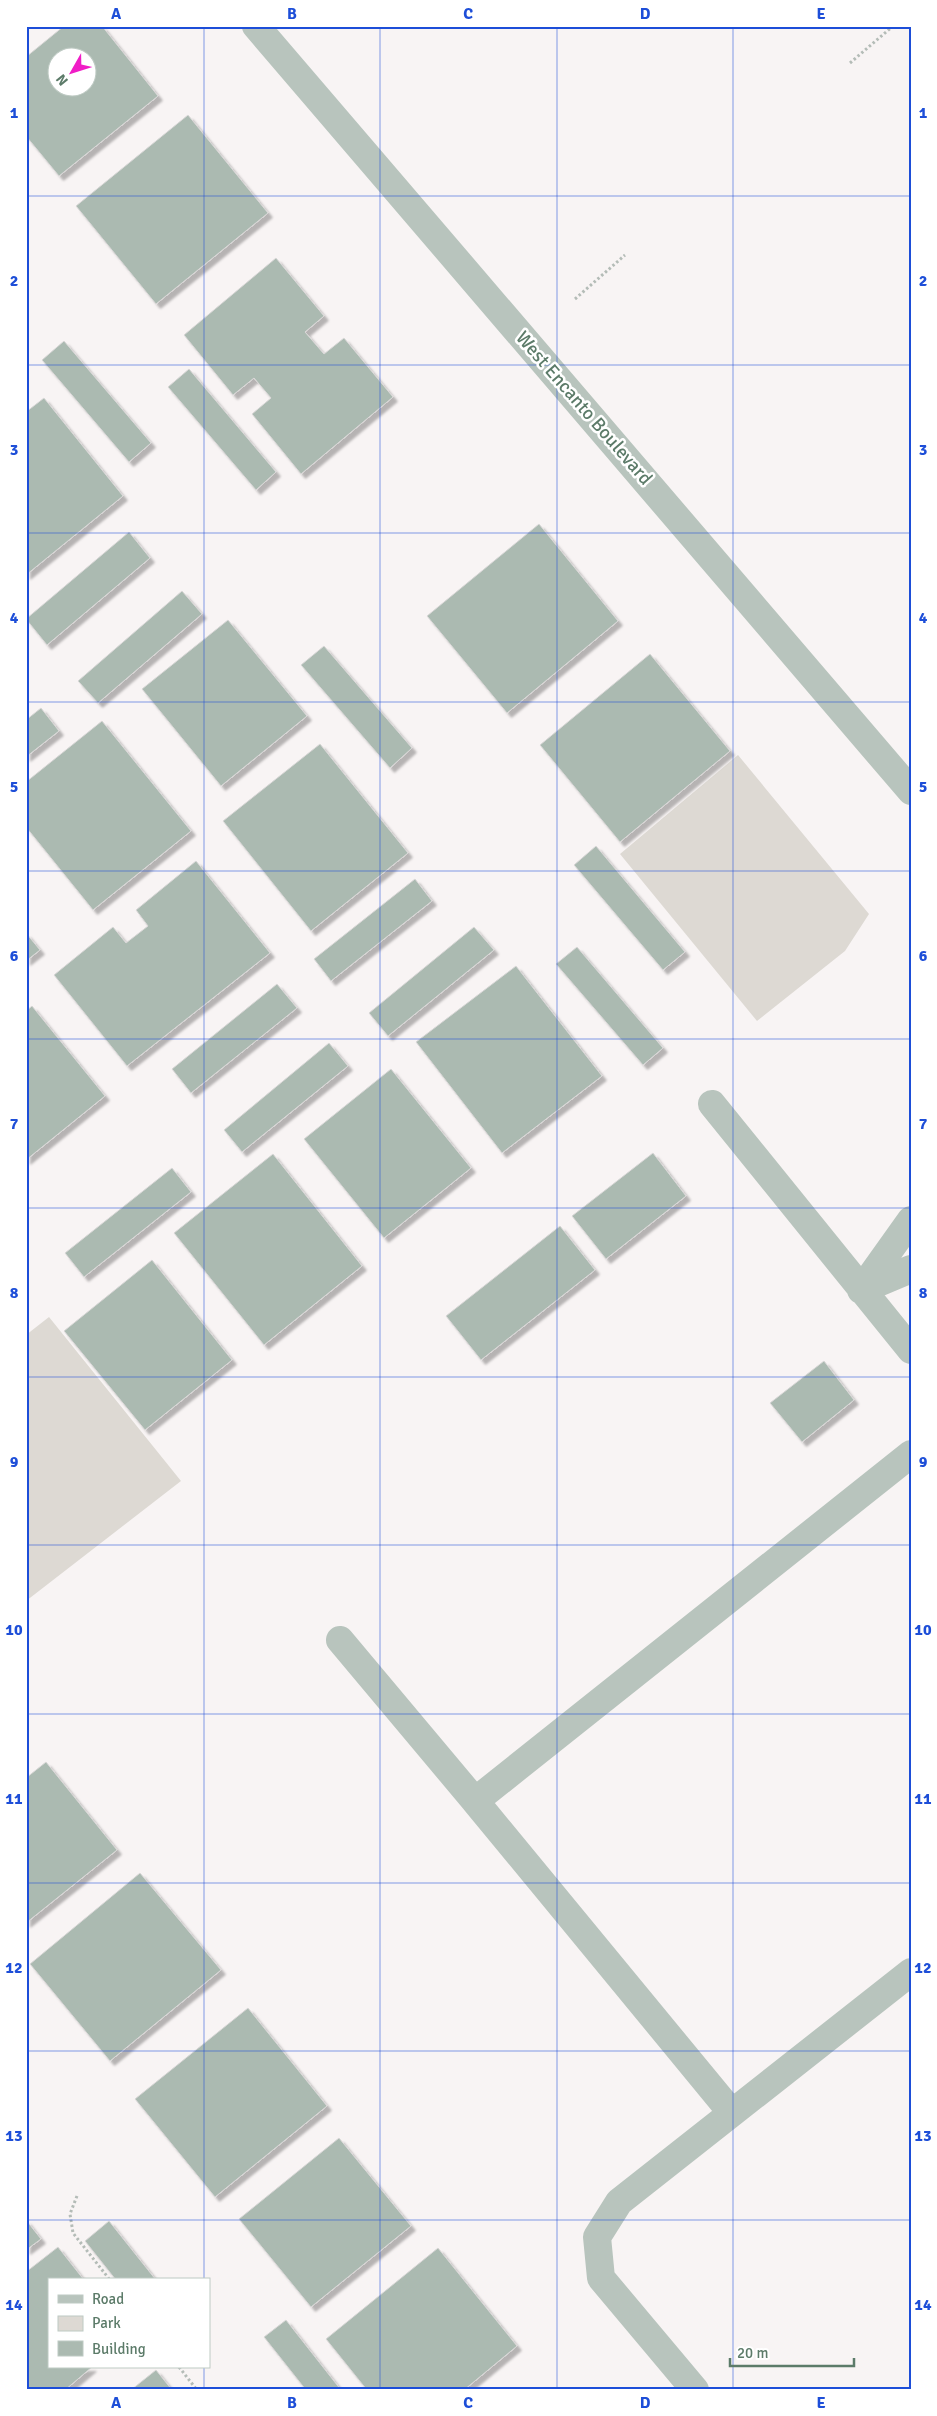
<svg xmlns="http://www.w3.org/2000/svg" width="937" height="2416" font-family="Signika,sans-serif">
<defs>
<filter id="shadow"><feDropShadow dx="4.5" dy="4.5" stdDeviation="1" flood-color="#0004"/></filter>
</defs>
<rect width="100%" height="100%" fill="#f8f4f4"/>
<path fill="#ddd9d3" d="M 738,755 L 869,914 L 845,951 L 757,1021 L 620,854 Z
M 49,1317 L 181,1481 L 26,1601 L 26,1335 Z"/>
<path fill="#abbab1" stroke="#d9d7d7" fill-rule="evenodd" filter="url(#shadow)" d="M 64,26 L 102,26 L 158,96 L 59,176 L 26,136 L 26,57 ZM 58,58 L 88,58 L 88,88 L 58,88 Z
M 188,115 L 268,213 L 156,304 L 76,206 Z
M 276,258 L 324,316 L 305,332 L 324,354 L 344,338 L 393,397 L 301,474 L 252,414 L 271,398 L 254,378 L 233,395 L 184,335 Z
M 64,341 L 151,443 L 129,462 L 42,360 Z
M 189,369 L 276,472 L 256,490 L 168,387 Z
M 44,398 L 123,496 L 26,575 L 26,412 Z
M 539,524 L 618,621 L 507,713 L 427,616 Z
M 129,532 L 150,558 L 47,645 L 26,619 Z
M 182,591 L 202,614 L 98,703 L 78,681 Z
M 228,620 L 307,716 L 221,786 L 142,689 Z
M 324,646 L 412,748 L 390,768 L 301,665 Z
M 650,654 L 730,751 L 620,842 L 540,745 Z
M 41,708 L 59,731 L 26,757 L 26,720 Z
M 102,721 L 191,831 L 93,910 L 26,827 L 26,782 Z
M 320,744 L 408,853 L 311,931 L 223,821 Z
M 596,846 L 685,952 L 663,970 L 574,865 Z
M 196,861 L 270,953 L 127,1066 L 54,975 L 113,927 L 126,943 L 148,926 L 136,910 Z
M 415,879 L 432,901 L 331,981 L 314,959 Z
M 474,927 L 494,950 L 388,1036 L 369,1013 Z
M 26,933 L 40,950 L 26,961 Z
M 577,947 L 663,1048 L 643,1065 L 556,964 Z
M 516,966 L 602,1076 L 502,1153 L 416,1042 Z
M 277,984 L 297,1008 L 191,1093 L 172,1069 Z
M 32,1006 L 105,1096 L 26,1160 L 26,1011 Z
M 329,1043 L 348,1066 L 242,1152 L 224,1130 Z
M 391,1069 L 471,1168 L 384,1238 L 304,1139 Z
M 653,1153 L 686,1196 L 606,1259 L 572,1216 Z
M 273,1154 L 362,1266 L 264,1345 L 174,1233 Z
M 172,1168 L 191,1192 L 84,1277 L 65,1253 Z
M 560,1226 L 595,1270 L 481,1360 L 446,1316 Z
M 152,1260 L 232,1360 L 145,1430 L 64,1331 Z
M 824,1361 L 854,1400 L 802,1442 L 770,1403 Z
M 46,1762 L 117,1850 L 26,1923 L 26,1778 Z
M 140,1873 L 221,1970 L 110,2061 L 30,1964 Z
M 248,2008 L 327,2106 L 215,2197 L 135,2099 Z
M 339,2138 L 411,2226 L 311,2307 L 239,2219 Z
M 26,2220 L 41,2239 L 26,2250 Z
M 109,2221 L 156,2280 L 116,2280 L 85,2241 Z
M 58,2247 L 84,2280 L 49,2280 L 49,2367 L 92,2367 L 65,2390 L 26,2390 L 26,2272 Z
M 438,2248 L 517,2346 L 464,2390 L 367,2390 L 326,2339 Z
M 286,2320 L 341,2390 L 306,2390 L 264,2337 Z
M 156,2370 L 172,2390 L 131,2390 Z"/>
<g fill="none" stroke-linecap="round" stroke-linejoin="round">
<path stroke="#b4bcb7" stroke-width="3" stroke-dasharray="2.5 2.5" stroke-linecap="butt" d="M 850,63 L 893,26
M 575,299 L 625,255
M 77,2196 L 70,2214 L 73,2233 L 110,2280
M 179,2367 L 197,2390"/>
<path stroke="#b8c4bd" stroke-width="28" d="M 256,26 L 911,791
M 712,1104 L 911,1350
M 861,1290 L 911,1220
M 861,1290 L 911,1269
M 340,1640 L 475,1801
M 732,2113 L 475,1801 L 911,1454
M 695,2390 L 601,2278 L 597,2237 L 619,2202 L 911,1972"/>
</g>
<path fill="none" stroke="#1d4ed8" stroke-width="1" stroke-opacity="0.55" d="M 204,26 L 204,2280M 380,26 L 380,2390M 557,26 L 557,2390M 733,26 L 733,2390M 26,196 L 911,196M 26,365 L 911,365M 26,533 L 911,533M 26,702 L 911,702M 26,871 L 911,871M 26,1039 L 911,1039M 26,1208 L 911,1208M 26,1377 L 911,1377M 26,1545 L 911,1545M 26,1714 L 911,1714M 26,1883 L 911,1883M 26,2051 L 911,2051M 26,2220 L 911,2220M 204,2367 L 204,2390"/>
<g text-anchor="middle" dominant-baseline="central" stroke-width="5" stroke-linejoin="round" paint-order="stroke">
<g font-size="19" fill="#5c7b69" stroke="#fff">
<text transform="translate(584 408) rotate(49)">West Encanto Boulevard</text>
</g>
</g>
<rect width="937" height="2416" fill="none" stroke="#ffffff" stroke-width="55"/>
<rect x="48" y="2278" width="162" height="90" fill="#ffffff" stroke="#becac3"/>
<rect x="58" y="2295" width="25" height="8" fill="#b8c4bd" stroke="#becac3"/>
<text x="92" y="2304" font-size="15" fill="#5c7b69">Road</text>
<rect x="58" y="2316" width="25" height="15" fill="#ddd9d3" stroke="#becac3"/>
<text x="92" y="2328" font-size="15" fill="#5c7b69">Park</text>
<rect x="58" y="2341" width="25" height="15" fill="#abbab1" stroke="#becac3"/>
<text x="92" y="2354" font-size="15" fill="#5c7b69">Building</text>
<g transform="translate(72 72) rotate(231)"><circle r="24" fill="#ffffff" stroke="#becac3"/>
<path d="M0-4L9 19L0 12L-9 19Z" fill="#f01cc6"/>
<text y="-8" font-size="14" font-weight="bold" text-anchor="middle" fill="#5c7b69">N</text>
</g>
<path d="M730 2358v8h124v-8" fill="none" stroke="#5c7b69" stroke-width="2.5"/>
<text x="737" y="2358" font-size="15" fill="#5c7b69" stroke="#ffffff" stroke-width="4" paint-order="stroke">20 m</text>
<rect x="28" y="28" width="882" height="2360" fill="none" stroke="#1d4ed8" stroke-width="2"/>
<g font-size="16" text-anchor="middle" font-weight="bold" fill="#1d4ed8">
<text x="116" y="19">A</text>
<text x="292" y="19">B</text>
<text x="468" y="19">C</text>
<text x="645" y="19">D</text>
<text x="821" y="19">E</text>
<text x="14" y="118">1</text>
<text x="923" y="118">1</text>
<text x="14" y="286">2</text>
<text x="923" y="286">2</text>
<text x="14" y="455">3</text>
<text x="923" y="455">3</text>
<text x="14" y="623">4</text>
<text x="923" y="623">4</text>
<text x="14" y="792">5</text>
<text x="923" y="792">5</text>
<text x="14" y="961">6</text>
<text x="923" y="961">6</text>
<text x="14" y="1129">7</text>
<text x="923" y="1129">7</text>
<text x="14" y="1298">8</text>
<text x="923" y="1298">8</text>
<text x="14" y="1467">9</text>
<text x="923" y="1467">9</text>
<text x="14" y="1635">10</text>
<text x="923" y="1635">10</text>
<text x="14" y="1804">11</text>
<text x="923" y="1804">11</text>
<text x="14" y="1973">12</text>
<text x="923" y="1973">12</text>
<text x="14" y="2141">13</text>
<text x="923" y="2141">13</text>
<text x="14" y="2310">14</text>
<text x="923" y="2310">14</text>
<text x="116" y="2408">A</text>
<text x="292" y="2408">B</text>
<text x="468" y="2408">C</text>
<text x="645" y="2408">D</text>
<text x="821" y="2408">E</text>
</g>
</svg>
